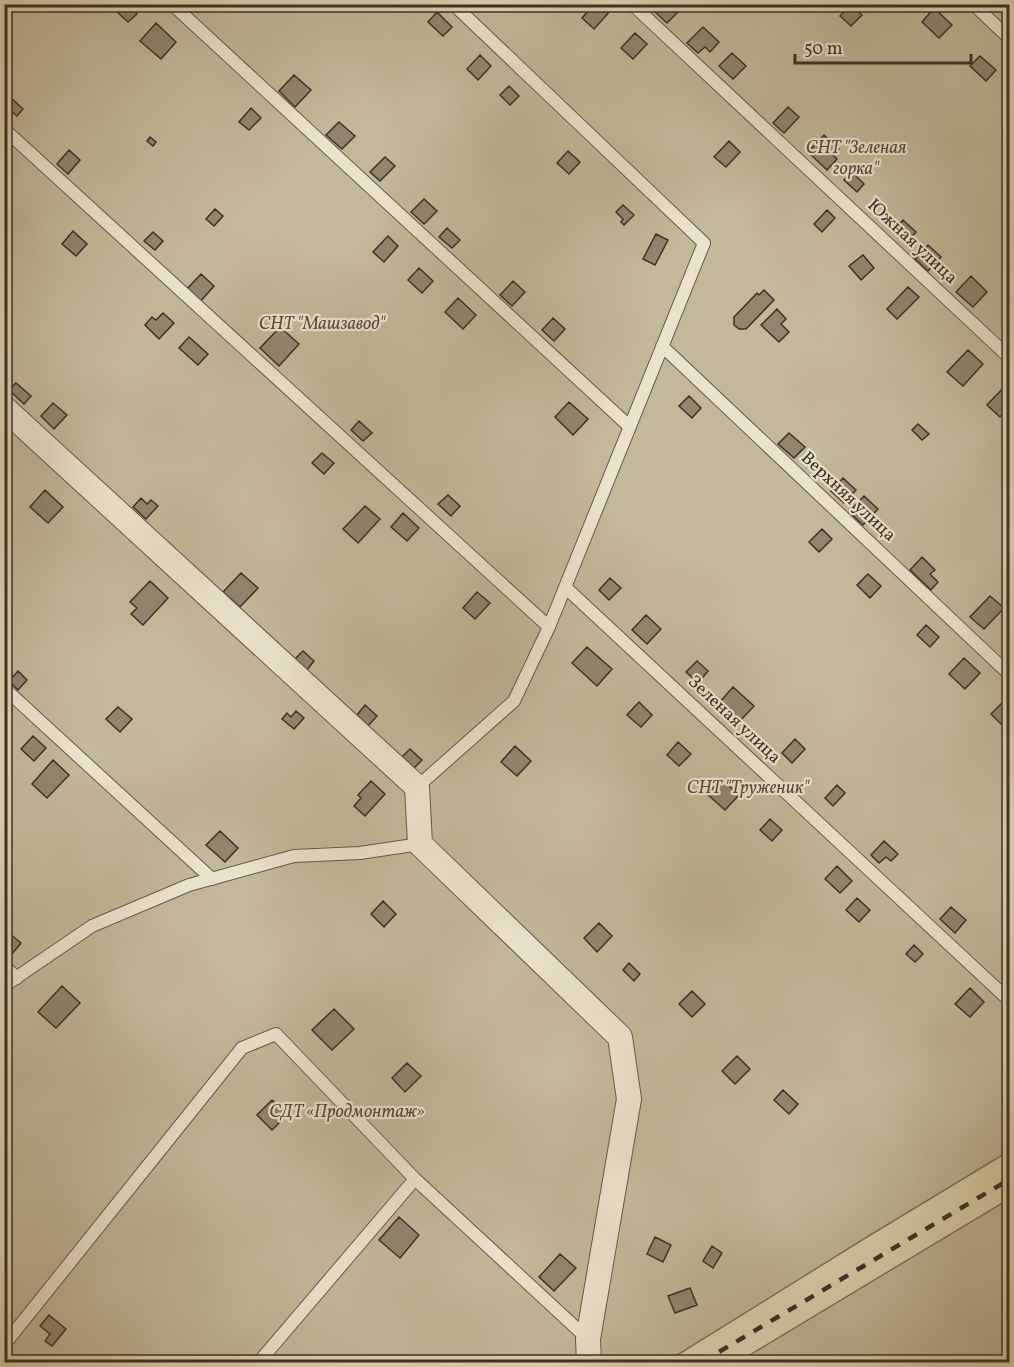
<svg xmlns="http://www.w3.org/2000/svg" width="1014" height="1367" font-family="Vollkorn,serif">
<rect width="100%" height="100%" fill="#dfd4b0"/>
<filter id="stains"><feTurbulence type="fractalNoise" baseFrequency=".00333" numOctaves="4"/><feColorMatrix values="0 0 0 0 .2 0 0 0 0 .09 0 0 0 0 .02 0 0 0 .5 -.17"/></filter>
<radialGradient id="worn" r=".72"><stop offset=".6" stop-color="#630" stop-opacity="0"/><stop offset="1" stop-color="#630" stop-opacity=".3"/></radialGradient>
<path fill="#c3b899" stroke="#7e7460" stroke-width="1.5" d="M 5,5 L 1009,5 L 1009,1151 L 867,1237 L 666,1362 L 5,1362 Z
M 1009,1199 L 1009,1362 L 738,1362 Z"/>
<path fill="#90866e" stroke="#3a3127" stroke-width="1.5" d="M 123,4 L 127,4 L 137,14 L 128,22 L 117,12 Z
M 594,4 L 607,4 L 612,9 L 594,29 L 582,18 Z
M 660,4 L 668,4 L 677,13 L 667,23 L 654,11 Z
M 851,5 L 862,15 L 851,26 L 840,16 Z
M 934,8 L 952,25 L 939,38 L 922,22 Z
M 437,12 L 452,27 L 443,36 L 428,22 Z
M 156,23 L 176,42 L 161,59 L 140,41 Z
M 703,27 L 719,42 L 710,52 L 705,47 L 698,53 L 687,43 Z
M 635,33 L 647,44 L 633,59 L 621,48 Z
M 732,53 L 746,66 L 733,79 L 719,66 Z
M 480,55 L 491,66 L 478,80 L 467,69 Z
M 980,56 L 996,70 L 986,81 L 970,66 Z
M 294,75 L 311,90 L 295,107 L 279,91 Z
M 509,86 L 519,96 L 510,105 L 500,95 Z
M 10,97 L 23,109 L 17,116 L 4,105 L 4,103 Z
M 788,107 L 799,117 L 784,133 L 773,123 Z
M 251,108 L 261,118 L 249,130 L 239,122 Z
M 339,122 L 355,136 L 342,149 L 326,135 Z
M 824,135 L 839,149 L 833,155 L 837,159 L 827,170 L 808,152 Z
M 150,137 L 156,142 L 153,146 L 147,141 Z
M 729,141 L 740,152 L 726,167 L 714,157 Z
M 69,150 L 80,160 L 68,174 L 57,164 Z
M 568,151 L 580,162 L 569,174 L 557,163 Z
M 385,157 L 395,166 L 380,181 L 370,172 Z
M 852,172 L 864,184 L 857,192 L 844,180 Z
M 424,199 L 437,211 L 424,224 L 411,212 Z
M 623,205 L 634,215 L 624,225 L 621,222 L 623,219 L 616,212 Z
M 215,209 L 223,216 L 214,226 L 206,219 Z
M 827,210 L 835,218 L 822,232 L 814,224 Z
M 903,220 L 916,232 L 906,243 L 893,231 Z
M 447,228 L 460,240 L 452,248 L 439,237 Z
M 73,231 L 87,244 L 76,256 L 62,244 Z
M 153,232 L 163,241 L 155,250 L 144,241 Z
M 656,234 L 668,240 L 655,265 L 643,259 Z
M 388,236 L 398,246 L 384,262 L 373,252 Z
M 928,245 L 941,257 L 928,271 L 915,259 Z
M 863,255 L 874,268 L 861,280 L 849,266 Z
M 419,268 L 433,281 L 422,293 L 408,280 Z
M 201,274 L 214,286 L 200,302 L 186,290 Z
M 971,276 L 987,292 L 973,307 L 956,292 Z
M 513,281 L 525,292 L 512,306 L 500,295 Z
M 908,287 L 919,297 L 897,319 L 887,309 Z
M 764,290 L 774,300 L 746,329 L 739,329 L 734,325 L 734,317 L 757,293 L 759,295 Z
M 458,298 L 476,315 L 463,329 L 445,312 Z
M 777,309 L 786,319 L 781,324 L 789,332 L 779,342 L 761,325 Z
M 163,313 L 174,323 L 159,339 L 145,325 L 152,317 L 156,320 Z
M 553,318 L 565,329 L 554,341 L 542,330 Z
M 280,327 L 299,344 L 279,366 L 260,348 Z
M 189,337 L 208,354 L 198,365 L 179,348 Z
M 968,350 L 983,364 L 963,386 L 947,372 Z
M 16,383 L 31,396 L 24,404 L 9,390 Z
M 1006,385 L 1010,388 L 1010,407 L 1000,417 L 987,405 Z
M 689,396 L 701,408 L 692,418 L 679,406 Z
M 569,402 L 588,419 L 573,435 L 555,417 Z
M 53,403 L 67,415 L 54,429 L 41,416 Z
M 359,421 L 372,433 L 363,441 L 351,430 Z
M 918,424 L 929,434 L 922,440 L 912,430 Z
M 789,433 L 805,447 L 794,458 L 778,444 Z
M 322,453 L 334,463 L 324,474 L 312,463 Z
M 843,478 L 856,490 L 844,503 L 831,491 Z
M 45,490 L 63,507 L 48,523 L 30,507 Z
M 448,495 L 460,506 L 451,516 L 438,504 Z
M 864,496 L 878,509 L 863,525 L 849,512 Z
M 141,498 L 147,504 L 151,500 L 158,506 L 146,519 L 133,507 Z
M 365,506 L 380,519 L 358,543 L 343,529 Z
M 403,513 L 419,528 L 407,541 L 391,527 Z
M 822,529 L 832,539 L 819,552 L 809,542 Z
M 922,557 L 935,570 L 930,574 L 938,582 L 931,590 L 910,570 Z
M 241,573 L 258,588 L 240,607 L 223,592 Z
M 868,574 L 881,586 L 870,598 L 857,585 Z
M 610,578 L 621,588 L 609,600 L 599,590 Z
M 150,581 L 168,598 L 143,625 L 131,614 L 137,608 L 130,602 Z
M 477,592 L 490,603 L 475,619 L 463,608 Z
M 990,596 L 1004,608 L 984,629 L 970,617 Z
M 646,615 L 661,629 L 647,644 L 632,630 Z
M 926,625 L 939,637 L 930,647 L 917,635 Z
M 587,647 L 612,669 L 597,686 L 572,663 Z
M 303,651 L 314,661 L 307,670 L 295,659 Z
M 964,658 L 980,673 L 965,689 L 949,674 Z
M 697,661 L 708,671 L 698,683 L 686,672 Z
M 18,671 L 27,680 L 18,690 L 9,681 Z
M 733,687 L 754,706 L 739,722 L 719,703 Z
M 639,702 L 652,715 L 641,727 L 627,715 Z
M 1003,702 L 1010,709 L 1010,715 L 1001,724 L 991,714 Z
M 365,705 L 377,716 L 368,726 L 357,715 Z
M 118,707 L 132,719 L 120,732 L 106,719 Z
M 296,711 L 304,718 L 294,729 L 282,719 L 287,713 L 291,717 Z
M 33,736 L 46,748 L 34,761 L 21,749 Z
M 795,739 L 805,749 L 792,763 L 782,753 Z
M 678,742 L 691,754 L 679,766 L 667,755 Z
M 515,746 L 531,761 L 517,776 L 501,762 Z
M 410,749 L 422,760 L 414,768 L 402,757 Z
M 53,760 L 69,775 L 47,798 L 32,784 Z
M 722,779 L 739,795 L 725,810 L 707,794 Z
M 371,781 L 385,794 L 365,816 L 354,806 L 361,798 L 358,795 Z
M 837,785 L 845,793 L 833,806 L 825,798 Z
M 770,819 L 782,830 L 772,841 L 760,830 Z
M 220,831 L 238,848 L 225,862 L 206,845 Z
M 884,841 L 898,854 L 891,861 L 886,857 L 879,863 L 871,855 Z
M 837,866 L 852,881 L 840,893 L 825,879 Z
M 857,898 L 870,910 L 859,922 L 846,910 Z
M 383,901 L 396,914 L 384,927 L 371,914 Z
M 951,907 L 966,920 L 955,933 L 940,919 Z
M 599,923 L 612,936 L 597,952 L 584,938 Z
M 9,933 L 21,943 L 12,954 L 4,947 L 4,938 Z
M 914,945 L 923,954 L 915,962 L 906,954 Z
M 629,963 L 640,974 L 634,981 L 623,970 Z
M 62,986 L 80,1003 L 56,1028 L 38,1012 Z
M 970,988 L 984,1002 L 970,1017 L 955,1004 Z
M 692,991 L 705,1004 L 692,1017 L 679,1004 Z
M 334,1009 L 354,1029 L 332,1050 L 312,1030 Z
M 737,1056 L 750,1069 L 735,1084 L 722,1071 Z
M 407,1063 L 421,1076 L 405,1092 L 392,1078 Z
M 783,1090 L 798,1104 L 789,1114 L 774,1100 Z
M 272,1100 L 287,1115 L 272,1130 L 257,1115 Z
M 399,1217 L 419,1235 L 400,1258 L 379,1240 Z
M 655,1237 L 671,1245 L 663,1262 L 647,1254 Z
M 712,1246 L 722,1253 L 713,1268 L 703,1261 Z
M 560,1254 L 576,1268 L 554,1291 L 539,1277 Z
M 690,1288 L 697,1305 L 675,1313 L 668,1296 Z
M 49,1315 L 66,1329 L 52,1346 L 45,1341 L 50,1334 L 40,1326 Z
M 276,1356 L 284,1362 L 271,1362 Z"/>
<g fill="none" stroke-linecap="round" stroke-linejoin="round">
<g stroke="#635a49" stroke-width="14">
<path id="lane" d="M 172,4 L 630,427
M 632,4 L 1010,358
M 973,4 L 1010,39
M 4,129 L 549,627
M 662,346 L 1010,675
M 565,587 L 1010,1001
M 4,688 L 212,879
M 417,787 L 514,701 L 549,627 L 704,243 L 453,4
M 4,966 L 17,978
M 4,986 L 92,926 L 189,885 L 294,856 L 360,853 L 420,844
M 4,1345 L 242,1048 L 276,1034 L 415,1179 L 588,1339
M 259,1362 L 415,1179"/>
</g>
<g stroke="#635a49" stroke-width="26">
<path id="street" d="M 4,408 L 417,787 L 420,844 L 620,1037 L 629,1099 L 588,1339 L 589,1362"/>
</g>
<use href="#lane" stroke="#eae3cc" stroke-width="12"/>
<use href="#street" stroke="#eae3cc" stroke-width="24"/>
<path stroke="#3a3127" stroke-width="4.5" stroke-dasharray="10 10" stroke-linecap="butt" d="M 702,1362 L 1010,1179"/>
</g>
<g text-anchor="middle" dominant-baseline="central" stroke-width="4.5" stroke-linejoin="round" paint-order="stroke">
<g font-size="18" font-style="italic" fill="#554c3e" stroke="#eae3cc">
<text x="856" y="148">СНТ "Зеленая<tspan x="856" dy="21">горка"</tspan></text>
<text x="322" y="324">СНТ "Машзавод"</text>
<text x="748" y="788">СНТ "Труженик"</text>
<text x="347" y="1112">СДТ «Продмонтаж»</text>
</g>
<g font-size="18" fill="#3a3127" stroke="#eae3cc">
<text transform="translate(912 242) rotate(43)">Южная улица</text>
<text transform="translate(848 497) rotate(43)">Верхняя улица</text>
<text transform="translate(734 720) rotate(43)">Зеленая улица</text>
</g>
</g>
<rect width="1014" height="1367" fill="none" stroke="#dfd4b0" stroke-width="24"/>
<rect x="6" y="6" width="1002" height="1355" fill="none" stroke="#3a3127" stroke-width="3"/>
<rect x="12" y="12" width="990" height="1343" fill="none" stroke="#3a3127" stroke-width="1.5"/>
<path d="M795 54v9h176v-9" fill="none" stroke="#3a3127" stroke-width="3"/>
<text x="804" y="54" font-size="18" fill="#3a3127" stroke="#eae3cc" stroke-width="4.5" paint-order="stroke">50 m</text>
<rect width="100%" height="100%" filter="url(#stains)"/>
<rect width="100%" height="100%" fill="url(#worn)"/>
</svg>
